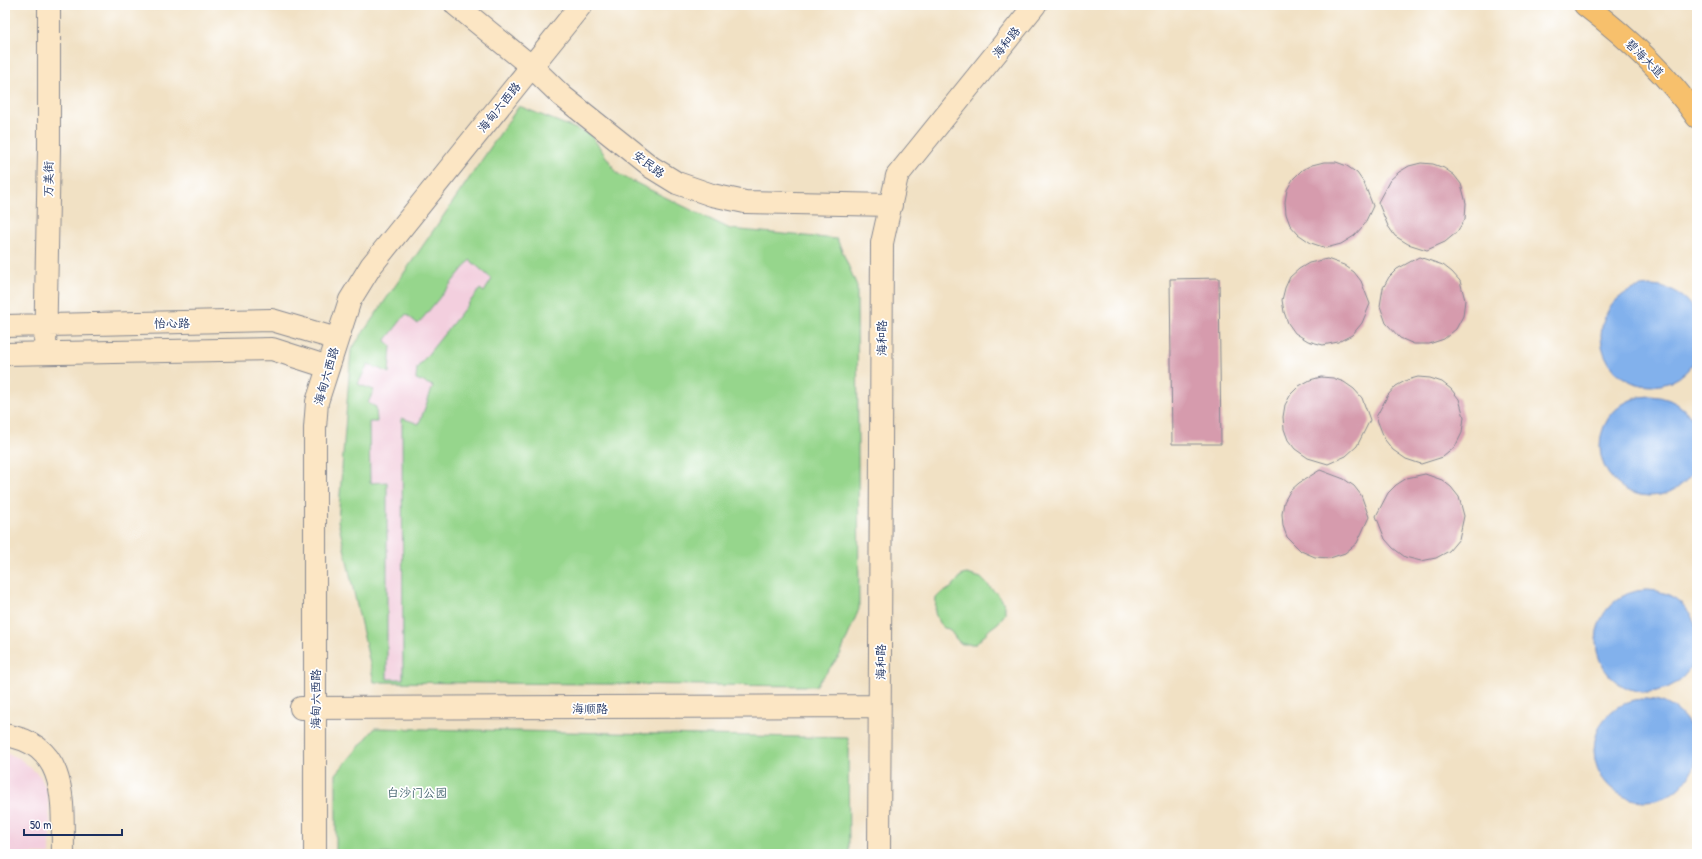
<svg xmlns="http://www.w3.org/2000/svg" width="1702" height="859" font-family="'Patrick Hand','LXGW WenKai TC',sans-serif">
<rect width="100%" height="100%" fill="#fff"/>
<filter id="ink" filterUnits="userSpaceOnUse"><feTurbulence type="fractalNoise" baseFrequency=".025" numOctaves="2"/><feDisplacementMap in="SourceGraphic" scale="8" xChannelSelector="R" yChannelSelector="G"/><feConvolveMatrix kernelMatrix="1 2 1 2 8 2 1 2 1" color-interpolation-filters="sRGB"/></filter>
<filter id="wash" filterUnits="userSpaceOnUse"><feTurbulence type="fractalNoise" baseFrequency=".012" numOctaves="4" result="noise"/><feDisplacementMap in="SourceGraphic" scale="16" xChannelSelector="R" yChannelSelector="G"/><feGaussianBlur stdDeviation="0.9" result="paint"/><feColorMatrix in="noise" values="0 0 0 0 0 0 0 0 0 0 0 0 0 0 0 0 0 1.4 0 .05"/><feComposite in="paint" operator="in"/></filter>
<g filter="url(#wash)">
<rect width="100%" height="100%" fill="#f1e1c4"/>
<path fill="#f3cfde" d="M 470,260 L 493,279 L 483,292 L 481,289 L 433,385 L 419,425 L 402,419 L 403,680 L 387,679 L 387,482 L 370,483 L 368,403 L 358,384 L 368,364 L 389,373 L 390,346 L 385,341 L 406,314 L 418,324 Z
M 5,753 L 19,758 L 40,776 L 47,791 L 50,819 L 50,854 L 5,854 Z"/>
<path fill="#96d68c" stroke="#588275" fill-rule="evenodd" d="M 519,106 L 591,135 L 618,174 L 730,229 L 837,239 L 857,286 L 859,609 L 840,655 L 816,686 L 374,682 L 338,521 L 351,350 ZM 470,260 L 492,279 L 484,292 L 480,289 L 417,368 L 416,379 L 433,386 L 419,424 L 402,418 L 403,679 L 387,679 L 387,482 L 370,483 L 369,422 L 377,422 L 376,407 L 368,403 L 374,390 L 358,384 L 368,364 L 389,373 L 391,346 L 385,341 L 406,314 L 418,324 Z
M 967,574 L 981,578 L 1001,598 L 1005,606 L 1005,614 L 998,623 L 990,629 L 976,644 L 962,644 L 957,640 L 949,629 L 944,628 L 939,623 L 935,613 L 936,598 L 941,593 L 951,588 L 962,575 Z
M 375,728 L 848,738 L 849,854 L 336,854 L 336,774 Z"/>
<path fill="#82b1ec" stroke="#4e70a5" d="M1601 336a50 50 0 1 1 100 0a50 50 0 1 1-100 0Z
M1600 446a50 50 0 1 1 100 0a50 50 0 1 1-100 0Z
M1596 641a51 51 0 1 1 102 0a51 51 0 1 1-102 0Z
M1594 750a51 51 0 1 1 102 0a51 51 0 1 1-102 0Z"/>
<g id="blocks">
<path fill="#d69bad" d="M 1324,162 L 1336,162 L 1347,166 L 1357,173 L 1364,183 L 1373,206 L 1364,225 L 1354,236 L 1341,244 L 1326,248 L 1311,243 L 1298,234 L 1290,225 L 1286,214 L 1285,202 L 1287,190 L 1293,179 L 1302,170 L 1312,165 Z
M 1421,163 L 1433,164 L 1444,168 L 1454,175 L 1461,184 L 1466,203 L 1465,219 L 1457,232 L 1445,242 L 1427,250 L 1408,244 L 1395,236 L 1388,226 L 1378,202 L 1390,180 L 1399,172 L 1409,166 Z
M 1419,257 L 1443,265 L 1452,272 L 1460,281 L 1465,300 L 1463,316 L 1456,329 L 1444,339 L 1429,344 L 1414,344 L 1400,338 L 1386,323 L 1380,306 L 1383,288 L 1389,277 L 1397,269 Z
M 1327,259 L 1344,265 L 1354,272 L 1361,281 L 1370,304 L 1362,323 L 1352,335 L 1338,342 L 1323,345 L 1308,341 L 1295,333 L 1288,323 L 1284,312 L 1282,300 L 1285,288 L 1290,277 L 1299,269 L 1309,263 Z
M 1219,278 L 1221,444 L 1172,444 L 1170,279 Z
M 1321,377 L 1333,378 L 1344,382 L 1354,389 L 1362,398 L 1370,420 L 1357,446 L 1346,456 L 1328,464 L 1308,458 L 1295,449 L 1288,440 L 1284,429 L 1283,417 L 1285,405 L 1291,394 L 1299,386 L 1310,380 Z
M 1418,377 L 1430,378 L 1442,382 L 1451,389 L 1459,399 L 1464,417 L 1462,433 L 1455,447 L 1443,457 L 1421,464 L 1406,459 L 1393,450 L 1385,440 L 1376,417 L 1388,395 L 1396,386 L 1407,380 Z
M 1320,470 L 1344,479 L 1354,486 L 1361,495 L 1369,517 L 1357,543 L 1345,553 L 1330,558 L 1315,557 L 1301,551 L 1287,537 L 1283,526 L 1282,514 L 1284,502 L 1290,491 L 1299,483 Z
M 1425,474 L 1442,480 L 1451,487 L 1459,497 L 1464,516 L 1459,539 L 1449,551 L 1436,558 L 1421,561 L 1405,557 L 1393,548 L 1385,539 L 1376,516 L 1388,493 L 1396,485 L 1407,478 Z"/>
</g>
</g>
<g filter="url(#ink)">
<use href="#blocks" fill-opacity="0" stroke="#868891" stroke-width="1"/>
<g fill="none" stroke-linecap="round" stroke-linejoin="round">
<g stroke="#868891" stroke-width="24">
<path id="secondary" d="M 456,5 L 532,67 L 562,96 L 651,167 L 677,183 L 712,195 L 745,202 L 891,205
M 5,326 L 272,320 L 337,339
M 45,353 L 49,148 L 49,5
M 5,354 L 272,349 L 328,367
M 301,708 L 879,706
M 5,735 C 70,745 62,804 63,854
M 315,854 L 315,428 L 317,402 L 350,300 L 371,266 L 581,5
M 879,854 L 882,243 L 897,176 L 1035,5"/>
</g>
<g stroke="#868891" stroke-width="24">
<path id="primary" d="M 1585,5 C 1627,37 1667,74 1697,117"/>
</g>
<use href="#secondary" stroke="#fce6c4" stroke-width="22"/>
<use href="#primary" stroke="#f7c06c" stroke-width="22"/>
</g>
</g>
<g text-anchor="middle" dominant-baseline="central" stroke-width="3.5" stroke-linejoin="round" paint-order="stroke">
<g font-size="12" fill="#1b2f5e" stroke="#fff">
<text transform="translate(1006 42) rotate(-51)">海和路</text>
<text transform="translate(1645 58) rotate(45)">碧海大道</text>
<text transform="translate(499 107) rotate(-51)">海甸六西路</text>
<text transform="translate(649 164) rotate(37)">安民路</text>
<text transform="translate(48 179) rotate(-89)">万美街</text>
<text transform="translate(172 323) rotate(-1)">怡心路</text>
<text transform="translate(881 338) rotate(-90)">海和路</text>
<text transform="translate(326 376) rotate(-74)">海甸六西路</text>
<text transform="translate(880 662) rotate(-90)">海和路</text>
<text transform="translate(315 699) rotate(-90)">海甸六西路</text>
<text x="590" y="708">海顺路</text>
</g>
<g font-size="12" fill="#40616c" stroke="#fff">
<text x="417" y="792">白沙门公园</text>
</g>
</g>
<rect width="1702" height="859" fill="none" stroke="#fff" stroke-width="20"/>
<path d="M24 829v6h98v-6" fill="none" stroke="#1b2f5e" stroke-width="2"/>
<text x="30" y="829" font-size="12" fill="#1b2f5e" stroke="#ffffff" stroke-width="3" paint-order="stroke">50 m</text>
</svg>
